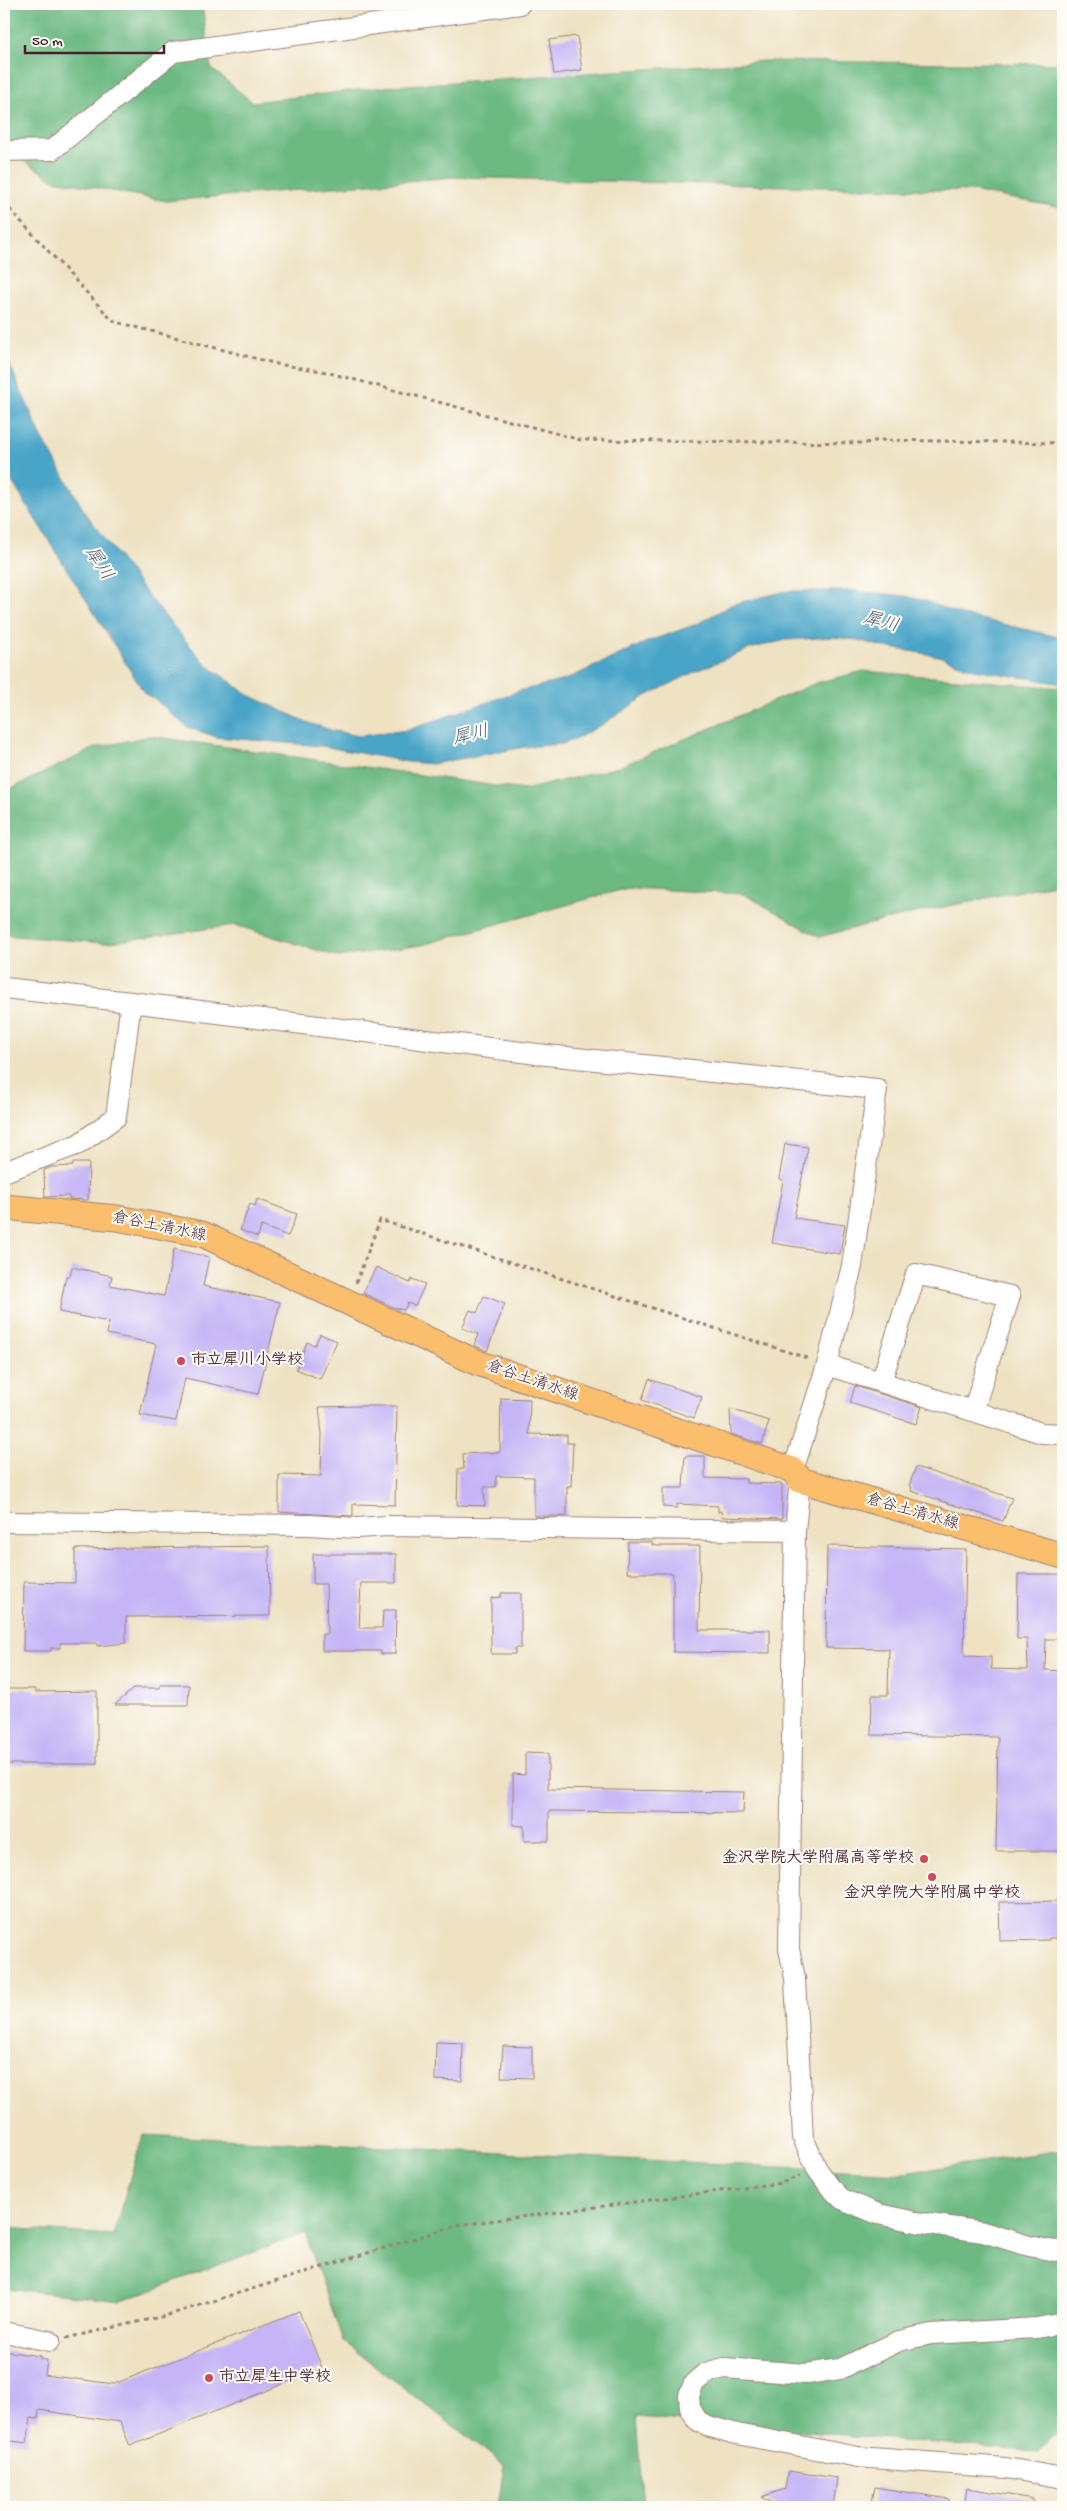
<svg xmlns="http://www.w3.org/2000/svg" width="1067" height="2511" font-family="'Gochi Hand','Klee One',sans-serif">
<rect width="100%" height="100%" fill="#fdfcf7"/>
<filter id="ink" filterUnits="userSpaceOnUse"><feTurbulence type="fractalNoise" baseFrequency=".02" numOctaves="2"/><feDisplacementMap in="SourceGraphic" scale="10" xChannelSelector="R" yChannelSelector="G"/><feConvolveMatrix kernelMatrix="1 2 1 2 8 2 1 2 1" color-interpolation-filters="sRGB"/></filter>
<filter id="wash" filterUnits="userSpaceOnUse"><feTurbulence type="fractalNoise" baseFrequency=".0096" numOctaves="4" result="noise"/><feDisplacementMap in="SourceGraphic" scale="20" xChannelSelector="R" yChannelSelector="G"/><feGaussianBlur stdDeviation="1.12" result="paint"/><feColorMatrix in="noise" values="0 0 0 0 0 0 0 0 0 0 0 0 0 0 0 0 0 1.4 0 .05"/><feComposite in="paint" operator="in"/></filter>
<g filter="url(#wash)">
<rect width="100%" height="100%" fill="#eee2c3"/>
<path fill="#6cb982" stroke="#5b6c56" d="M 4,4 L 202,4 L 211,68 L 252,102 L 394,86 L 765,61 L 1063,64 L 1063,208 L 971,191 L 454,177 L 166,201 L 54,180 L 4,148 Z
M 863,671 L 1063,688 L 1063,882 L 910,914 L 819,937 L 744,894 L 628,888 L 422,945 L 339,957 L 235,925 L 104,943 L 4,935 L 4,792 L 95,748 L 150,736 L 524,790 L 619,767 L 816,683 Z
M 143,2135 L 903,2173 L 1063,2150 L 1063,2434 L 1056,2434 L 1038,2452 L 636,2417 L 643,2507 L 498,2507 L 504,2465 L 343,2341 L 305,2233 L 121,2301 L 4,2288 L 4,2228 L 113,2235 Z"/>
<path fill="#49a5c7" stroke="#4a6279" d="M 4,352 L 41,436 L 86,514 L 150,598 L 189,645 L 208,666 L 249,695 L 306,722 L 334,731 L 359,736 L 408,730 L 519,691 L 565,680 L 649,641 L 697,624 L 733,604 L 787,591 L 856,591 L 905,596 L 926,601 L 958,614 L 1063,638 L 1063,684 L 996,673 L 970,668 L 939,656 L 879,646 L 858,640 L 834,637 L 786,640 L 749,649 L 696,671 L 646,696 L 603,724 L 574,740 L 562,744 L 525,747 L 432,764 L 408,762 L 322,746 L 217,737 L 187,727 L 155,699 L 145,694 L 4,469 Z"/>
<g id="blocks">
<path fill="#c5b5f6" d="M 577,36 L 582,70 L 554,74 L 549,40 Z
M 785,1144 L 808,1147 L 794,1218 L 845,1225 L 840,1254 L 772,1243 L 783,1180 L 779,1179 Z
M 73,1163 L 89,1163 L 88,1200 L 69,1199 L 69,1196 L 45,1197 L 44,1170 L 52,1167 L 73,1166 Z
M 257,1199 L 297,1214 L 288,1236 L 261,1226 L 258,1237 L 240,1230 L 250,1204 L 255,1206 Z
M 174,1249 L 209,1257 L 203,1286 L 280,1302 L 258,1394 L 185,1378 L 176,1421 L 140,1415 L 156,1344 L 107,1334 L 109,1322 L 59,1312 L 66,1276 L 70,1276 L 72,1267 L 112,1276 L 110,1285 L 164,1296 Z
M 376,1267 L 410,1283 L 412,1279 L 425,1284 L 415,1306 L 408,1303 L 404,1310 L 395,1308 L 363,1293 Z
M 484,1296 L 505,1304 L 487,1351 L 474,1345 L 478,1334 L 462,1328 L 470,1310 L 477,1313 Z
M 320,1334 L 337,1341 L 320,1379 L 296,1369 L 307,1342 L 315,1345 Z
M 649,1379 L 702,1397 L 694,1418 L 642,1400 Z
M 855,1386 L 922,1407 L 916,1424 L 850,1403 Z
M 501,1398 L 530,1399 L 529,1434 L 567,1435 L 567,1443 L 573,1443 L 571,1486 L 567,1486 L 567,1516 L 534,1516 L 534,1477 L 496,1476 L 496,1487 L 484,1487 L 485,1506 L 457,1505 L 458,1469 L 464,1469 L 463,1454 L 500,1452 Z
M 358,1406 L 397,1406 L 395,1505 L 353,1504 L 353,1516 L 279,1512 L 279,1475 L 321,1476 L 322,1434 L 319,1407 Z
M 730,1409 L 769,1421 L 762,1444 L 731,1434 Z
M 685,1456 L 705,1456 L 705,1478 L 746,1479 L 746,1483 L 782,1484 L 782,1519 L 722,1517 L 721,1511 L 718,1512 L 718,1506 L 677,1504 L 677,1508 L 663,1507 L 663,1488 L 683,1488 Z
M 916,1467 L 1012,1498 L 1003,1521 L 911,1491 L 912,1487 L 909,1486 Z
M 628,1542 L 652,1542 L 652,1545 L 658,1546 L 700,1546 L 699,1630 L 770,1630 L 770,1653 L 673,1652 L 673,1573 L 627,1573 Z
M 269,1546 L 270,1616 L 126,1617 L 126,1643 L 97,1646 L 97,1643 L 60,1643 L 60,1648 L 51,1648 L 51,1651 L 23,1651 L 24,1582 L 75,1583 L 75,1549 Z
M 827,1546 L 966,1549 L 964,1656 L 991,1657 L 991,1669 L 1028,1670 L 1027,1639 L 1017,1639 L 1018,1574 L 1063,1574 L 1063,1639 L 1046,1639 L 1045,1670 L 1063,1671 L 1063,1851 L 996,1851 L 998,1737 L 871,1735 L 872,1695 L 888,1695 L 889,1649 L 826,1648 Z
M 313,1554 L 396,1554 L 396,1583 L 361,1583 L 359,1628 L 382,1628 L 383,1610 L 396,1610 L 395,1654 L 381,1654 L 381,1651 L 322,1651 L 322,1634 L 327,1634 L 326,1584 L 313,1584 Z
M 501,1593 L 521,1593 L 521,1648 L 515,1648 L 515,1654 L 491,1654 L 491,1598 L 501,1597 Z
M 160,1685 L 189,1685 L 188,1705 L 115,1705 L 134,1688 L 160,1688 Z
M 4,1689 L 35,1689 L 35,1692 L 97,1691 L 97,1764 L 4,1764 Z
M 525,1753 L 548,1754 L 548,1789 L 744,1792 L 743,1813 L 549,1811 L 549,1841 L 524,1841 L 524,1826 L 513,1825 L 513,1774 L 525,1775 Z
M 1063,1901 L 1063,1938 L 1049,1938 L 1049,1940 L 1000,1941 L 999,1902 Z
M 436,2042 L 463,2043 L 462,2081 L 435,2080 Z
M 503,2046 L 532,2047 L 532,2078 L 501,2077 Z
M 299,2311 L 322,2368 L 130,2446 L 120,2422 L 39,2410 L 38,2419 L 31,2418 L 27,2443 L 4,2440 L 4,2351 L 40,2356 L 40,2359 L 47,2360 L 45,2375 L 114,2384 Z
M 788,2471 L 837,2478 L 833,2507 L 779,2507 L 761,2497 L 785,2489 Z
M 875,2487 L 949,2499 L 949,2507 L 871,2507 Z
M 967,2488 L 1033,2499 L 1033,2507 L 964,2507 Z"/>
</g>
</g>
<g filter="url(#ink)">
<use href="#blocks" fill-opacity="0" stroke="#9c8077" stroke-width="1"/>
<g fill="none" stroke-linecap="round" stroke-linejoin="round">
<g stroke="#9c8077" stroke-width="22">
<path id="minor" d="M 4,151 L 52,150 L 173,52 L 520,4
M 4,988 L 131,1002
M 4,1172 L 79,1144 L 116,1117 L 131,1002 L 537,1054 L 877,1089 L 852,1266 L 827,1365 L 793,1470
M 827,1365 L 1042,1433 L 1063,1434
M 881,1382 L 916,1274 L 1010,1296 L 973,1411
M 800,1480 L 795,1531 L 789,1949 L 795,1978 L 803,2138 L 817,2169 L 830,2187 L 842,2199 L 878,2214 L 916,2222 L 983,2232 L 1029,2246 L 1055,2251 L 1063,2250
M 4,1522 L 309,1525 L 357,1528 L 387,1526 L 795,1531
M 1063,2323 L 1037,2328 L 931,2334 L 899,2341 L 840,2369 L 806,2374 L 724,2368 L 706,2373 L 694,2383 L 689,2395 L 690,2408 L 697,2420 L 707,2426 L 737,2434 L 858,2457 L 1006,2468 L 1063,2478
M 4,2332 L 50,2341"/>
</g>
<g stroke="#9c8077" stroke-width="27">
<path id="major" d="M 4,1207 L 117,1218 L 202,1234 L 478,1363 L 793,1470 L 800,1480 L 1063,1556"/>
</g>
<path stroke="#9c8077" stroke-width="3" stroke-dasharray="4 4" stroke-linecap="butt" d="M 4,203 L 113,321 L 277,364 L 322,371 L 581,440 L 866,443 L 879,440 L 1063,443
M 356,1283 L 380,1220 L 810,1359
M 66,2338 L 165,2316 L 458,2225 L 781,2183 L 800,2176"/>
<use href="#minor" stroke="#fff" stroke-width="20"/>
<use href="#major" stroke="#fabe6d" stroke-width="25"/>
</g>
</g>
<g fill="#d1495b" stroke="#fdfcf7" stroke-width="2">
<circle cx="181" cy="1361" r="5"/>
<circle cx="924" cy="1859" r="5"/>
<circle cx="932" cy="1877" r="5"/>
<circle cx="209" cy="2378" r="5"/>
</g>
<g text-anchor="middle" dominant-baseline="central" stroke-width="4" stroke-linejoin="round" paint-order="stroke">
<g font-size="16" fill="#4a1f2b" stroke="#fdfcf7">
<text transform="translate(159 1228) rotate(12)">倉谷土清水線</text>
<text transform="translate(532 1382) rotate(19)">倉谷土清水線</text>
<text transform="translate(912 1513) rotate(16)">倉谷土清水線</text>
</g>
<g font-size="16" font-weight="bold" fill="#4a1f2b" stroke="#fdfcf7" text-anchor="start">
<text x="191" y="1361">市立犀川小学校</text>
<text x="914" y="1859" text-anchor="end">金沢学院大学附属高等学校</text>
<text x="932" y="1894" text-anchor="middle">金沢学院大学附属中学校</text>
<text x="219" y="2378">市立犀生中学校</text>
</g>
<g font-size="18" font-style="italic" fill="#4a5b71" stroke="#fdfcf7">
<text transform="translate(98 564) rotate(57)">犀川</text>
<text transform="translate(881 623) rotate(15)">犀川</text>
<text transform="translate(471 736) rotate(-13)">犀川</text>
</g>
</g>
<rect width="1067" height="2511" fill="none" stroke="#fdfcf7" stroke-width="20"/>
<path d="M25 45v8h139v-8" fill="none" stroke="#4a1f2b" stroke-width="2.5"/>
<text x="32" y="45" font-size="15" fill="#4a1f2b" stroke="#fdfcf7" stroke-width="4" paint-order="stroke">50 m</text>
</svg>
